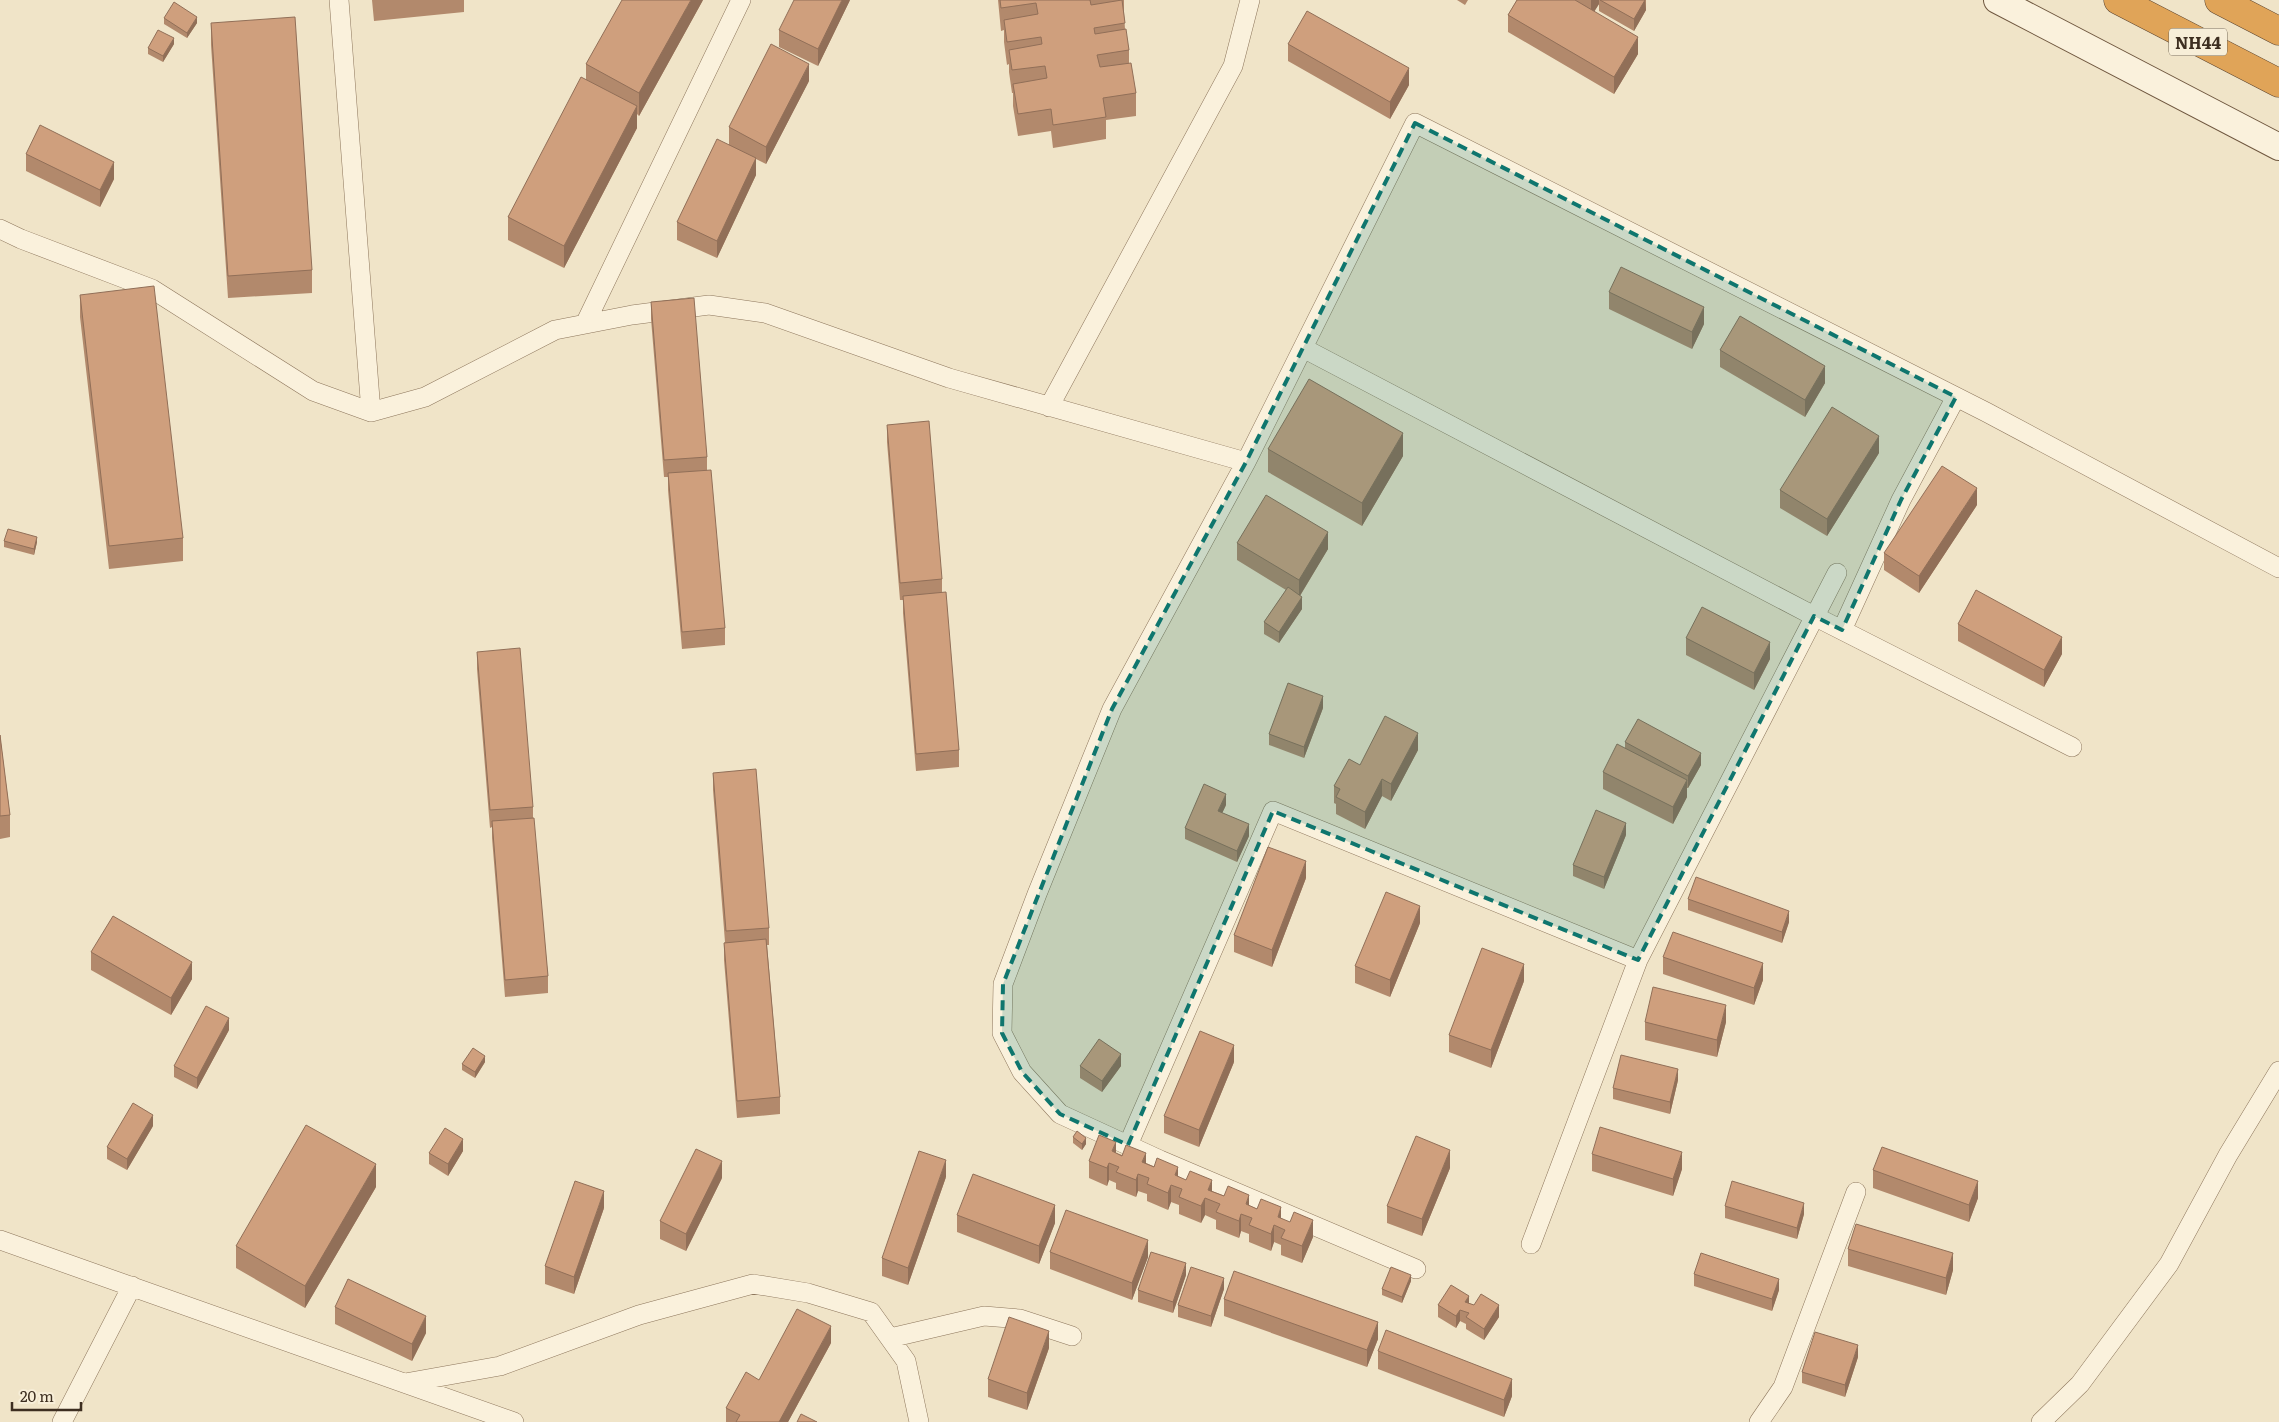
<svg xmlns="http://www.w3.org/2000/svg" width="2279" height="1422" font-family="Literata,serif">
<rect width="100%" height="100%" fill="#f0e4c8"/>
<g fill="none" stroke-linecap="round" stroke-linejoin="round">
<g stroke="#8d765c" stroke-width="20">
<path id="street" d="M 339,0 L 371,412
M 0,229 L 21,239 L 152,289 L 313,391 L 371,412 L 425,397 L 555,330 L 632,315 L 709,305 L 765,313 L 949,378 L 1246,462
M 585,324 L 741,0
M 1303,348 L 1814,616 L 2072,747
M 1049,407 L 1233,66 L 1250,0
M 1842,630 L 1901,500 L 1956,397
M 1128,1145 L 1273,811 L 1638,960
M 0,1240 L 514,1422
M 1531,1244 L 1638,960 L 1837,573
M 1416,1269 L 1160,1160 L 1060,1114 L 1022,1072 L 1002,1033 L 1003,984 L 1037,894 L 1112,709 L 1246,462 L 1415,123 L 1986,412 L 2279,568
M 890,1338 L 984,1316 L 1020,1319 L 1072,1336
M 405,1383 L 500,1366 L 639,1315 L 753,1284 L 808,1293 L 871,1312 L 906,1361 L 919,1422
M 62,1422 L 132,1286
M 1759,1422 L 1783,1387 L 1856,1192
M 2041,1422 L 2080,1384 L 2169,1264 L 2228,1155 L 2279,1071"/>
</g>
<g stroke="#6f573f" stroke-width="28">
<path id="secondary" d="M 1997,0 L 2279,147"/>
</g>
<g stroke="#5b4430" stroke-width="29">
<path id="highway" d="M 2118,0 L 2279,83
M 2219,0 L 2279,31"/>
</g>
<use href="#street" stroke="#faf1dc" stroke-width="19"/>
<use href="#secondary" stroke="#faf1dc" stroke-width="26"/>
<use href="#highway" stroke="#e0a458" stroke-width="28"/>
</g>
<path fill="#b2896c" d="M 372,0 L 464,0 L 464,12 L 374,21 Z
M 703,0 L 639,116 L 637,114 L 637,128 L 564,268 L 508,240 L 508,217 L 586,80 L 586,64 Z
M 850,0 L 818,66 L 779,47 L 779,30 Z
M 998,0 L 1124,0 L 1124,13 L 1125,29 L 1129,50 L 1129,63 L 1136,93 L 1136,116 L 1106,120 L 1106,139 L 1053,148 L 1051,131 L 1018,136 L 1013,106 L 1013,93 L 1012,93 L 1009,72 L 1009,64 L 1007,65 L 1004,42 L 1004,30 L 1001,31 Z
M 1457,0 L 1468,0 L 1465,5 Z
M 1517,0 L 1646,0 L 1646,10 L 1634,31 L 1599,11 L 1599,4 L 1594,11 L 1638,54 L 1614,94 L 1508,32 L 1508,15 Z
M 164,18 L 197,23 L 187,38 L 164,24 Z
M 211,23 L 312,270 L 312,293 L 228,298 L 211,45 Z
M 174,44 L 163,62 L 148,54 L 148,48 Z
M 1288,44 L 1409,85 L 1390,119 L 1288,61 Z
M 809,81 L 766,164 L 756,159 L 756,175 L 717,258 L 677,240 L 677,222 L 729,144 L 729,127 Z
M 26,154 L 114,179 L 100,207 L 26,171 Z
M 1609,292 L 1704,324 L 1692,349 L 1609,309 Z
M 80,295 L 183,538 L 183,561 L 109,569 L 80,317 Z
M 651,302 L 707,457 L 707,470 L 725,628 L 725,645 L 682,649 L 668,490 L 668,477 L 664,477 L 651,319 Z
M 1720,350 L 1825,383 L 1805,417 L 1720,367 Z
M 887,425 L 942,579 L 942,592 L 959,750 L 959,767 L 916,771 L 903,613 L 903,600 L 900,600 L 887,442 Z
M 1268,449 L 1403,456 L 1362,526 L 1268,472 Z
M 1879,453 L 1827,536 L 1780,508 L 1780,490 Z
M 1977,505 L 1919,593 L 1884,570 L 1884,553 Z
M 4,541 L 37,542 L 34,555 L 4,547 Z
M 1237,543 L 1328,549 L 1300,596 L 1302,609 L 1279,643 L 1264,634 L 1264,622 L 1286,590 L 1237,560 Z
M 1958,624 L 2062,654 L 2044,687 L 1958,641 Z
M 1686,638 L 1770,659 L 1754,690 L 1686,655 Z
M 477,652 L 533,807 L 533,818 L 548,976 L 548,993 L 505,997 L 492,838 L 492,827 L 490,828 L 477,669 Z
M 1323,708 L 1304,758 L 1269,745 L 1269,734 Z
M 0,735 L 10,815 L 10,837 L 0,839 Z
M 1625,742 L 1701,765 L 1688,788 L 1687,788 L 1687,797 L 1673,824 L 1603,789 L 1603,772 L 1625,748 Z
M 1418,750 L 1391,801 L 1382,796 L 1365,829 L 1336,814 L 1336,804 L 1334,803 L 1334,786 L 1360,765 Z
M 713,773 L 769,928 L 769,945 L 767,945 L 780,1097 L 780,1114 L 737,1118 L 724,960 L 724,943 L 725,942 L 713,790 Z
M 1226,805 L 1222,813 L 1249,836 L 1237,862 L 1185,839 L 1185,828 Z
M 1626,835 L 1604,889 L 1573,876 L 1573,865 Z
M 1306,878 L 1272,967 L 1234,952 L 1234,935 Z
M 1688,899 L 1789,922 L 1782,943 L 1688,910 Z
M 1420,923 L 1390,997 L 1355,983 L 1355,966 Z
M 91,952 L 192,979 L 171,1015 L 91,970 Z
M 1663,957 L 1763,980 L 1754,1005 L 1663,974 Z
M 1524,981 L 1491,1068 L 1449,1052 L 1449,1035 Z
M 1645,1022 L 1726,1022 L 1717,1057 L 1645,1040 Z
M 229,1030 L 197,1089 L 174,1077 L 174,1066 Z
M 485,1062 L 475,1078 L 462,1070 L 462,1064 Z
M 1234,1062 L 1199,1147 L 1164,1133 L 1164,1116 Z
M 1080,1066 L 1121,1066 L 1102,1092 L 1080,1078 Z
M 1678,1080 L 1670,1114 L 1613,1099 L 1613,1088 Z
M 153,1126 L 127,1170 L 107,1159 L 107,1147 Z
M 1073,1137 L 1086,1144 L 1082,1150 L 1073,1143 Z
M 463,1151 L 448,1176 L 429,1164 L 429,1153 Z
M 1116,1153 L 1146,1163 L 1212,1191 L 1281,1218 L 1313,1237 L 1302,1263 L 1281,1255 L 1281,1245 L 1274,1242 L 1271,1251 L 1249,1242 L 1249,1234 L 1241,1231 L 1239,1238 L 1216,1229 L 1216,1220 L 1205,1215 L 1201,1223 L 1179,1214 L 1179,1205 L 1171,1202 L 1168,1210 L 1147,1201 L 1147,1194 L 1138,1191 L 1136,1197 L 1116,1189 L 1116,1183 L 1109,1180 L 1107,1186 L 1089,1178 L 1089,1161 Z
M 1592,1154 L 1682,1169 L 1673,1196 L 1592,1171 Z
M 1450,1168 L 1422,1236 L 1387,1223 L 1387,1206 Z
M 1873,1170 L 1978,1198 L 1969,1222 L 1873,1188 Z
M 946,1177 L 908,1285 L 882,1276 L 882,1258 Z
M 722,1178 L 686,1251 L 660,1239 L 660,1221 Z
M 376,1187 L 305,1308 L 236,1268 L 236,1246 Z
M 1725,1206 L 1804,1214 L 1797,1239 L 1725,1218 Z
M 604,1208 L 574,1294 L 545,1284 L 545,1266 Z
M 957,1215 L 1055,1223 L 1039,1264 L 957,1232 Z
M 1848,1249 L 1953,1270 L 1946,1295 L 1848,1266 Z
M 1050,1252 L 1148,1257 L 1132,1300 L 1050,1269 Z
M 1694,1274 L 1779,1290 L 1772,1311 L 1694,1286 Z
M 1186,1275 L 1173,1313 L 1138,1302 L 1138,1290 Z
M 1411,1281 L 1402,1303 L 1382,1295 L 1382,1289 Z
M 1224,1289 L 1211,1327 L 1178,1317 L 1178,1305 Z
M 1224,1299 L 1378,1339 L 1367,1367 L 1224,1316 Z
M 1469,1303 L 1499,1317 L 1484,1340 L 1466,1329 L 1466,1324 L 1460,1321 L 1456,1328 L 1438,1317 L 1438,1305 Z
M 335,1307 L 426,1333 L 412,1361 L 335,1324 Z
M 831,1343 L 788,1422 L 726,1422 L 726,1408 L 759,1380 Z
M 1049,1348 L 1027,1410 L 988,1397 L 988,1379 Z
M 1378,1351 L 1512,1396 L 1504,1417 L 1378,1369 Z
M 1858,1357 L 1845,1397 L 1802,1383 L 1802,1372 Z"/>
<path fill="#916f58" d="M 691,0 L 703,0 L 639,116 L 639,93 Z
M 842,0 L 850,0 L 818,66 L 818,49 Z
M 1591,0 L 1599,0 L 1599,4 L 1591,17 Z
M 1645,0 L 1646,10 L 1634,31 L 1634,19 Z
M 197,17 L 197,23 L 187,38 L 187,33 Z
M 1638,37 L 1638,54 L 1614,94 L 1614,77 Z
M 174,38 L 174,44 L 163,62 L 163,56 Z
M 809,64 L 809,81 L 766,164 L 766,147 Z
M 1409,68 L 1409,85 L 1390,119 L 1390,102 Z
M 637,106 L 637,128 L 564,268 L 564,246 Z
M 756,158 L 756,175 L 717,258 L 717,241 Z
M 114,162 L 114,179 L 100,207 L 100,190 Z
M 1704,307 L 1704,324 L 1692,349 L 1692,332 Z
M 1825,366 L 1825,383 L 1805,417 L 1805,400 Z
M 1403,433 L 1403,456 L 1362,526 L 1362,503 Z
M 1879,436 L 1879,453 L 1827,536 L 1827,519 Z
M 1977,488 L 1977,505 L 1919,593 L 1919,576 Z
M 1328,532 L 1328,549 L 1299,597 L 1299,580 Z
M 37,537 L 37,542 L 34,555 L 34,549 Z
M 1302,597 L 1302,609 L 1279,643 L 1279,632 Z
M 2062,637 L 2062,654 L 2044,687 L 2044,670 Z
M 1770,642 L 1770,659 L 1754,690 L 1754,673 Z
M 1323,696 L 1323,708 L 1304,758 L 1304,747 Z
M 1418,733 L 1418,750 L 1391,801 L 1391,784 Z
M 1701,753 L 1701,765 L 1688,788 L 1688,776 Z
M 1382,779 L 1382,796 L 1365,829 L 1365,812 Z
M 1687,780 L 1687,797 L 1673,824 L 1673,807 Z
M 1226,794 L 1226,805 L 1218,822 L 1218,811 Z
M 1626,823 L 1626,835 L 1604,889 L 1604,877 Z
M 1249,824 L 1249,836 L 1237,862 L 1237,851 Z
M 1306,861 L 1306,878 L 1272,967 L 1272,950 Z
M 1420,906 L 1420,923 L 1390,997 L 1390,980 Z
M 1789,911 L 1789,922 L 1782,943 L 1782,932 Z
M 192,962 L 192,979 L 171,1015 L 171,998 Z
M 1763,963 L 1763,980 L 1754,1005 L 1754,988 Z
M 1524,964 L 1524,981 L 1491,1068 L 1491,1050 Z
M 1726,1005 L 1726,1022 L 1717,1057 L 1717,1040 Z
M 229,1018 L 229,1030 L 197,1089 L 197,1078 Z
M 1234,1045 L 1234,1062 L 1199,1147 L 1199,1130 Z
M 1121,1054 L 1121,1066 L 1102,1092 L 1102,1081 Z
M 485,1056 L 485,1062 L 475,1078 L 475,1072 Z
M 1678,1069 L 1678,1080 L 1670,1114 L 1670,1102 Z
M 153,1115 L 153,1126 L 127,1170 L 127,1159 Z
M 1086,1138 L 1086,1144 L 1082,1150 L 1082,1144 Z
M 463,1139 L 463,1151 L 448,1176 L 448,1164 Z
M 1116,1142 L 1116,1159 L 1112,1151 Z
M 1450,1150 L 1450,1168 L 1422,1236 L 1422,1219 Z
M 1682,1152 L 1682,1169 L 1673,1196 L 1673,1179 Z
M 1146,1153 L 1146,1170 L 1142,1162 Z
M 946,1160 L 946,1177 L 908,1285 L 908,1268 Z
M 722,1161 L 722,1178 L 686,1251 L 686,1234 Z
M 1109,1163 L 1109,1180 L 1107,1186 L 1107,1168 Z
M 376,1164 L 376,1187 L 305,1308 L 305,1286 Z
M 1178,1167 L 1178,1184 L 1175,1175 Z
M 1138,1174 L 1138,1191 L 1136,1197 L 1136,1180 Z
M 1212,1180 L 1212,1197 L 1208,1190 Z
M 1978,1181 L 1978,1198 L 1969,1222 L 1969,1205 Z
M 1171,1185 L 1171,1202 L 1168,1210 L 1168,1193 Z
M 604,1191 L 604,1208 L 574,1294 L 574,1277 Z
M 1249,1195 L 1249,1212 L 1246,1204 Z
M 1205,1198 L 1205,1215 L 1201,1223 L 1201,1206 Z
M 1804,1203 L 1804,1214 L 1797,1239 L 1797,1228 Z
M 1055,1205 L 1055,1223 L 1039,1264 L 1039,1246 Z
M 1281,1207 L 1281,1224 L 1278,1217 Z
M 1241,1214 L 1241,1231 L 1239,1238 L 1239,1221 Z
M 1313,1220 L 1313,1237 L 1302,1263 L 1302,1246 Z
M 1274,1225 L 1274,1242 L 1271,1251 L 1271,1234 Z
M 1148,1240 L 1148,1257 L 1132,1300 L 1132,1283 Z
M 1953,1253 L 1953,1270 L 1946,1295 L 1946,1278 Z
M 1186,1263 L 1186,1275 L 1173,1313 L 1173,1302 Z
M 1411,1275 L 1411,1281 L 1402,1303 L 1402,1297 Z
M 1224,1278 L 1224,1289 L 1211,1327 L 1211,1316 Z
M 1779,1279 L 1779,1290 L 1772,1311 L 1772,1299 Z
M 1469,1296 L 1469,1308 L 1465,1302 Z
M 1499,1305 L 1499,1317 L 1484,1340 L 1484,1329 Z
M 1460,1310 L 1460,1321 L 1456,1328 L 1456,1316 Z
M 426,1316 L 426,1333 L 412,1361 L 412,1344 Z
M 1378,1322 L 1378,1339 L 1367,1367 L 1367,1350 Z
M 831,1326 L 831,1343 L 788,1422 L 779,1422 Z
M 1049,1331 L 1049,1348 L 1027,1410 L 1027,1393 Z
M 1858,1345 L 1858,1357 L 1845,1397 L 1845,1385 Z
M 1512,1379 L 1512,1396 L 1504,1417 L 1504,1400 Z"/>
<path fill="#cf9f7d" stroke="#916f58" d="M 622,0 L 691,0 L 639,93 L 586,64 Z
M 794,0 L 842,0 L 818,49 L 779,30 Z
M 1000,0 L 1090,0 L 1091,5 L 1122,0 L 1125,23 L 1094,28 L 1095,34 L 1126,29 L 1129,50 L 1097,55 L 1100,67 L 1131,63 L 1136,93 L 1103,98 L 1106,117 L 1053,125 L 1051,109 L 1018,114 L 1013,84 L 1047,78 L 1045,66 L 1012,70 L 1009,50 L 1042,44 L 1041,37 L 1007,42 L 1004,20 L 1038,14 L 1036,3 L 1001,8 Z
M 1517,0 L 1575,0 L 1638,37 L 1614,77 L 1508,15 Z
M 1600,0 L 1645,0 L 1634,19 Z
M 174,2 L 197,17 L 187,33 L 164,18 Z
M 1307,11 L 1409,68 L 1390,102 L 1288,44 Z
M 295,17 L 312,270 L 228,276 L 211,23 Z
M 158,30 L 174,38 L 163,56 L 148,48 Z
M 771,44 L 809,64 L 766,147 L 729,127 Z
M 581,77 L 637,106 L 564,246 L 508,217 Z
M 40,125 L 114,162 L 100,190 L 26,154 Z
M 717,139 L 756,158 L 717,241 L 677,222 Z
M 1621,267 L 1704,307 L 1692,332 L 1609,292 Z
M 154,286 L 183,538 L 109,546 L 80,295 Z
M 694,298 L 707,457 L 664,460 L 651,302 Z
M 1740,316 L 1825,366 L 1805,400 L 1720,350 Z
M 1309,379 L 1403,433 L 1362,503 L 1268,449 Z
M 1832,407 L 1879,436 L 1827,519 L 1780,490 Z
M 929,421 L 942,579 L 900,583 L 887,425 Z
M 1942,466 L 1977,488 L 1919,576 L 1884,553 Z
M 711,470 L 725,628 L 682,632 L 668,473 Z
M 1266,495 L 1328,532 L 1299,580 L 1237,543 Z
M 8,529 L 37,537 L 34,549 L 4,541 Z
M 1288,587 L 1302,597 L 1279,632 L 1264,622 Z
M 1976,590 L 2062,637 L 2044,670 L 1958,624 Z
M 946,592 L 959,750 L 916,754 L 903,596 Z
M 1702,607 L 1770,642 L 1754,673 L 1686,638 Z
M 520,648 L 533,807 L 490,810 L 477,652 Z
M 1288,683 L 1323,696 L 1304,747 L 1269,734 Z
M 1385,716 L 1418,733 L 1391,784 L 1382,779 L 1365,812 L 1336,797 L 1340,789 L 1334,786 L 1349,759 L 1360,765 Z
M 1638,719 L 1701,753 L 1688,776 L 1625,742 Z
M 0,735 L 10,815 L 0,816 Z
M 1617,744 L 1687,780 L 1673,807 L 1603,772 Z
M 756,769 L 769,928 L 726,931 L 713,773 Z
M 1204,784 L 1226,794 L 1218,811 L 1249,824 L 1237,851 L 1185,828 Z
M 1596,810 L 1626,823 L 1604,877 L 1573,865 Z
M 534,818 L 548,976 L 505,980 L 492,821 Z
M 1268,847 L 1306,861 L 1272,950 L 1234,935 Z
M 1696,877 L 1789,911 L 1782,932 L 1688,899 Z
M 1386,892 L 1420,906 L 1390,980 L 1355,966 Z
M 113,916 L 192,962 L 171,998 L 91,952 Z
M 1673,932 L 1763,963 L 1754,988 L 1663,957 Z
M 766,939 L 780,1097 L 737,1101 L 724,943 Z
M 1482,948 L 1524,964 L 1491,1050 L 1449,1035 Z
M 1653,987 L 1726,1005 L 1717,1040 L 1645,1022 Z
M 206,1006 L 229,1018 L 197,1078 L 174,1066 Z
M 1200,1031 L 1234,1045 L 1199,1130 L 1164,1116 Z
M 1099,1039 L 1121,1054 L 1102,1081 L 1080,1066 Z
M 473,1048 L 485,1056 L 475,1072 L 462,1064 Z
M 1621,1055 L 1678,1069 L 1670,1102 L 1613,1088 Z
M 133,1103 L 153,1115 L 127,1159 L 107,1147 Z
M 306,1125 L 376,1164 L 305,1286 L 236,1246 Z
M 1600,1127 L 1682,1152 L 1673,1179 L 1592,1154 Z
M 445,1128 L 463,1139 L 448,1164 L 429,1153 Z
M 1077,1131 L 1086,1138 L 1082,1144 L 1073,1137 Z
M 1099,1135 L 1116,1142 L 1112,1151 L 1122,1156 L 1126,1145 L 1146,1153 L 1142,1162 L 1154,1167 L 1157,1158 L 1178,1167 L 1175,1175 L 1186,1180 L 1190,1171 L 1212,1180 L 1208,1190 L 1224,1196 L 1228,1186 L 1249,1195 L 1246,1204 L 1257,1209 L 1261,1199 L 1281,1207 L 1278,1217 L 1290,1222 L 1294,1212 L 1313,1220 L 1302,1246 L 1281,1238 L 1285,1230 L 1274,1225 L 1271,1234 L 1249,1225 L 1252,1218 L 1241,1214 L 1239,1221 L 1216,1212 L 1220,1204 L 1205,1198 L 1201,1206 L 1179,1197 L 1182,1189 L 1171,1185 L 1168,1193 L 1147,1184 L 1149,1178 L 1138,1174 L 1136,1180 L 1116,1172 L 1119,1167 L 1109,1163 L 1107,1168 L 1089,1161 Z
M 1416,1136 L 1450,1150 L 1422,1219 L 1387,1206 Z
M 1882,1147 L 1978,1181 L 1969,1205 L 1873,1170 Z
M 696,1149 L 722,1161 L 686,1234 L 660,1221 Z
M 919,1151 L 946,1160 L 908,1268 L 882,1258 Z
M 973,1174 L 1055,1205 L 1039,1246 L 957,1215 Z
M 575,1181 L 604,1191 L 574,1277 L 545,1266 Z
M 1732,1181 L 1804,1203 L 1797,1228 L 1725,1206 Z
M 1066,1210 L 1148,1240 L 1132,1283 L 1050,1252 Z
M 1856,1224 L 1953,1253 L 1946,1278 L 1848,1249 Z
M 1151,1252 L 1186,1263 L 1173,1302 L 1138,1290 Z
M 1701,1253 L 1779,1279 L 1772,1299 L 1694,1274 Z
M 1191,1267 L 1224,1278 L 1211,1316 L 1178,1305 Z
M 1391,1267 L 1411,1275 L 1402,1297 L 1382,1289 Z
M 1234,1271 L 1378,1322 L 1367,1350 L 1224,1299 Z
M 348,1279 L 426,1316 L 412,1344 L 335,1307 Z
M 1451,1285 L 1469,1296 L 1465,1302 L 1474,1305 L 1481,1294 L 1499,1305 L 1484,1329 L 1466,1317 L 1469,1313 L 1460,1310 L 1456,1316 L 1438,1305 Z
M 797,1309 L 831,1326 L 779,1422 L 736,1422 L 740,1415 L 726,1408 L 746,1372 L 759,1380 Z
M 1009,1317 L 1049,1331 L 1027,1393 L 988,1379 Z
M 1386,1330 L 1512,1379 L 1504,1400 L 1378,1351 Z
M 1815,1332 L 1858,1345 L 1845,1385 L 1802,1372 Z
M 801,1414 L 817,1422 L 797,1422 Z"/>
<path fill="#0f766e" fill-opacity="0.2" stroke="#0f766e" stroke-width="4" stroke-dasharray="10 6" stroke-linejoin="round" d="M 1415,123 L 1956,397 L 1901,500 L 1842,630 L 1814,616 L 1638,960 L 1273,811 L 1128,1145 L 1060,1114 L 1022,1072 L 1002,1033 L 1003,984 L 1112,709 L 1246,462 Z"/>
<g text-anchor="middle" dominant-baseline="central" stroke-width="4" stroke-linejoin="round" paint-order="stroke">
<rect fill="#f7eed8" stroke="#756857" stroke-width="1" x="2169" y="28.5" width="58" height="27" rx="4"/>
<g font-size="16" font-weight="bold" fill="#3d2e20">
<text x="2198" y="42">NH44</text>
</g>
</g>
<path d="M12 1402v8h69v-8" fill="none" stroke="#3d2e20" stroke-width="2.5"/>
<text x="20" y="1402" font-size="15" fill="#3d2e20" stroke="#f7eed8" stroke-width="4" paint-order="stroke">20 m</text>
</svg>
